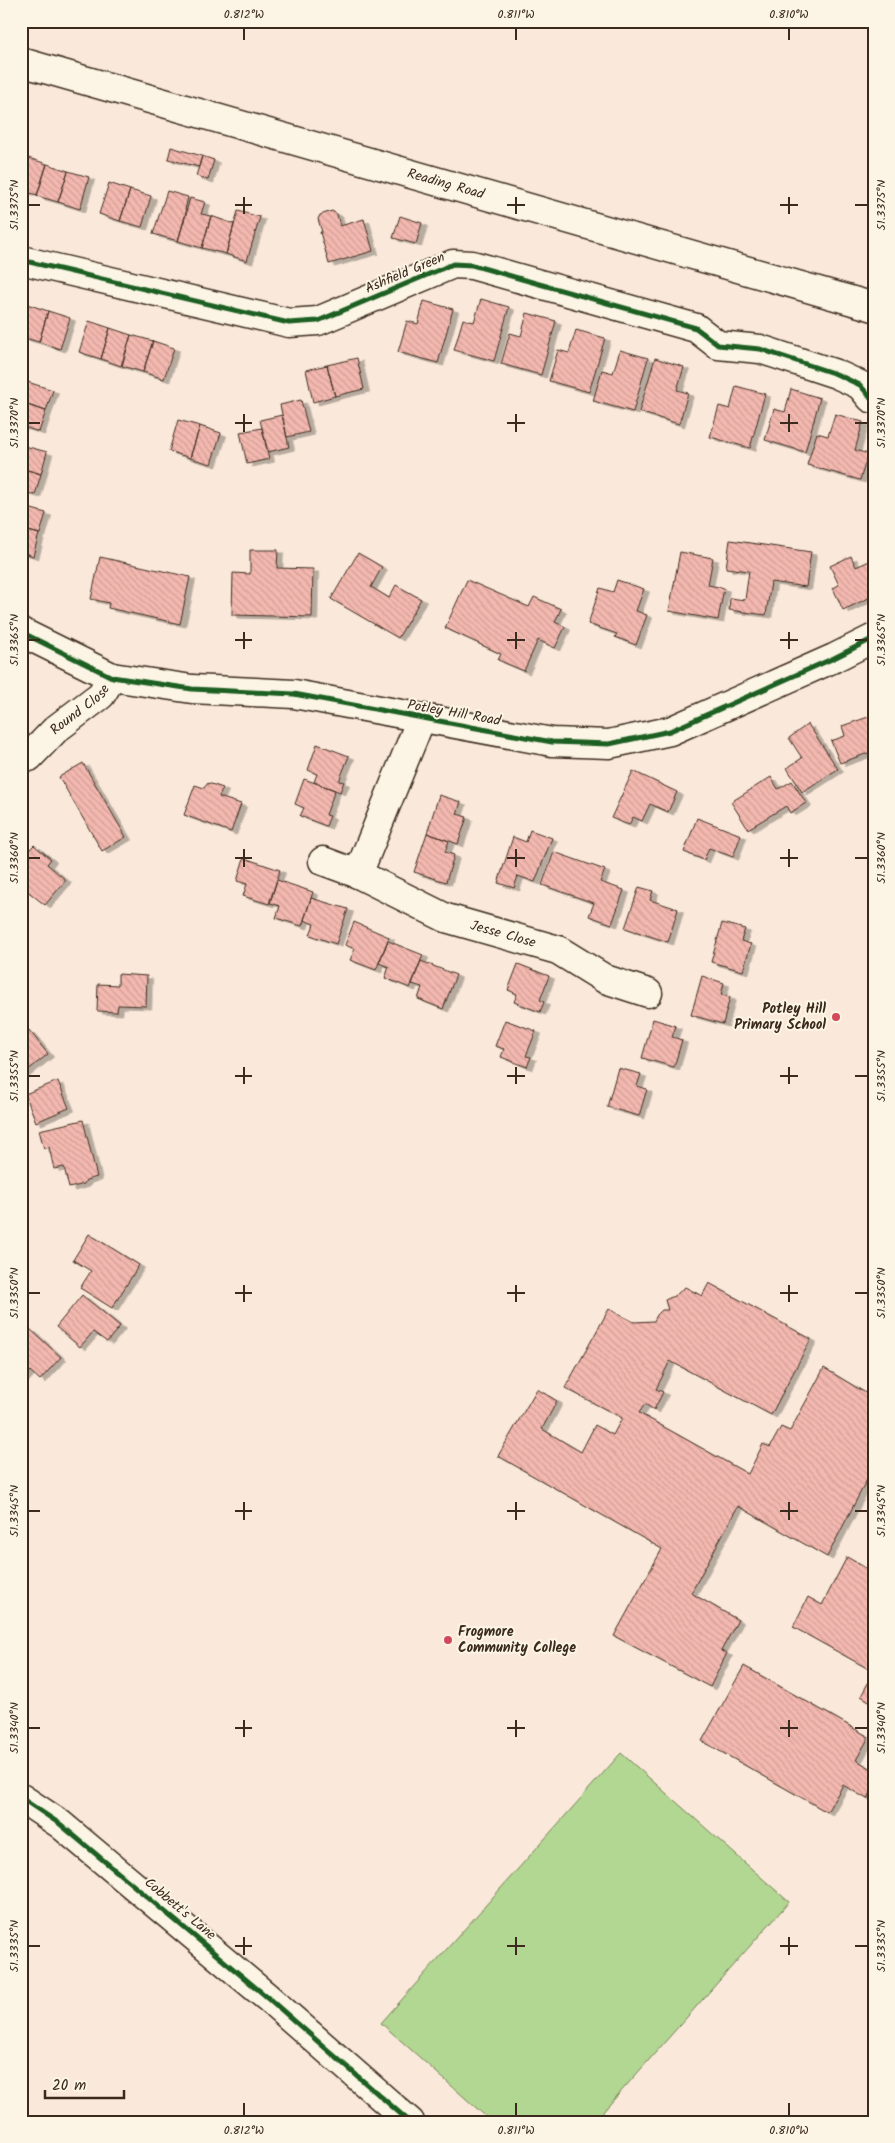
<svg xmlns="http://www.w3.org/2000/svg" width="895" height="2143" font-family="Kalam,sans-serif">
<defs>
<pattern id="building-back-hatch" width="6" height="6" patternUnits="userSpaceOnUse" patternTransform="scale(1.25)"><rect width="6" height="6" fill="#f3b8af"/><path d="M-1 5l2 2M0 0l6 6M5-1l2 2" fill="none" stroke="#d19e96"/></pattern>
<filter id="shadow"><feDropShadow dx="5.5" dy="3" stdDeviation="0" flood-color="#0004"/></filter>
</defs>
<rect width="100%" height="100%" fill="#fae9da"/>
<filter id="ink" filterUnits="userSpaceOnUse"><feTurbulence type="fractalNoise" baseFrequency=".02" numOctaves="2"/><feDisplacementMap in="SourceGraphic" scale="10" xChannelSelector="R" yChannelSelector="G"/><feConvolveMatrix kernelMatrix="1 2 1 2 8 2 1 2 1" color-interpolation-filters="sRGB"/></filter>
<g filter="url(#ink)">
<path fill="#b2d792" stroke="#768058" d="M 621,1753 L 789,1902 L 594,2122 L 492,2122 L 381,2023 Z"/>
<path fill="url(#building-back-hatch)" stroke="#3b2a1e" filter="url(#shadow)" d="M 171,147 L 202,156 L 199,167 L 168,159 Z
M 202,156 L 214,160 L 208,180 L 196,176 Z
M 25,157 L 47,164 L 37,195 L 21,190 L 21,171 Z
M 47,164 L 68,171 L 58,202 L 37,196 Z
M 68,171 L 89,177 L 80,209 L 58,202 Z
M 109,183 L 130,190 L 120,221 L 99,214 Z
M 130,190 L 151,196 L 142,227 L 120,221 Z
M 167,191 L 188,197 L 185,210 L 187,211 L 178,241 L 153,234 Z
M 190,198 L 205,202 L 201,214 L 211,216 L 202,248 L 178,241 Z
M 238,211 L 260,217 L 247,261 L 226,254 Z
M 332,211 L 337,214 L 340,226 L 364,219 L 373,251 L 329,264 L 320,232 L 322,232 L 318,219 L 320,215 Z
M 211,216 L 234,224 L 226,254 L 202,248 Z
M 400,216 L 422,223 L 416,244 L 393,238 Z
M 481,299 L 509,307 L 494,361 L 454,350 L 463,319 L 474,322 Z
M 424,301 L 453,309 L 438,363 L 398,352 L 407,321 L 418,324 Z
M 27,304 L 48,311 L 39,342 L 21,337 L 21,323 Z
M 48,311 L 70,318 L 60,349 L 39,342 Z
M 527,313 L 556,321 L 541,375 L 501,364 L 510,333 L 521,336 Z
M 89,321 L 110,328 L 101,359 L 79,352 Z
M 110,328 L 131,335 L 121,366 L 101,359 Z
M 576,330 L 605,338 L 589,392 L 549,381 L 558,350 L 569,353 Z
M 131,335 L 153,341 L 143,372 L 122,366 Z
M 153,341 L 174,348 L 164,379 L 143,372 Z
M 620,350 L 648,358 L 633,412 L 593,401 L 602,370 L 613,373 Z
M 357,358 L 364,389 L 335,396 L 327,365 Z
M 655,358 L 684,367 L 677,390 L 688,393 L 679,424 L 639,412 Z
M 327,365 L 335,396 L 313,402 L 306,370 Z
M 21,380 L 53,390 L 46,411 L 21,403 Z
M 736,386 L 765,394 L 750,448 L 710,437 L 719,406 L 730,409 Z
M 791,389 L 820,398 L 805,452 L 765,440 L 774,409 L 785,412 Z
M 301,400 L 309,432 L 287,437 L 280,405 Z
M 21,403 L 46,411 L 39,432 L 21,426 Z
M 835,414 L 863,422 L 855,450 L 868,454 L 860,480 L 807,465 L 817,433 L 828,436 Z
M 282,415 L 289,447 L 268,452 L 260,420 Z
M 178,420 L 200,426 L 190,458 L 169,451 Z
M 200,426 L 221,433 L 211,464 L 190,458 Z
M 262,428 L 269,459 L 247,464 L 240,432 Z
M 21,445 L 47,452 L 41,474 L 21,468 Z
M 21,468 L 41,474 L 35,495 L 21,491 Z
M 21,506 L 46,513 L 40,534 L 21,529 Z
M 21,529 L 39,534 L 33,556 L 21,552 Z
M 730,540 L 811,552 L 806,587 L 771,582 L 766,615 L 729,610 L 730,598 L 745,600 L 749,571 L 726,568 Z
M 250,550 L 278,550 L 277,568 L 313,569 L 312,617 L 232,615 L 233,573 L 250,574 Z
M 680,552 L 713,558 L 708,585 L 724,588 L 718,620 L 669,611 Z
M 358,553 L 382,567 L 371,587 L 389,598 L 396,585 L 421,599 L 398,638 L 331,599 Z
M 851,556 L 856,567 L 874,559 L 874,586 L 870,588 L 873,596 L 843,610 L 833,588 L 839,585 L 830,566 Z
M 100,557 L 190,577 L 180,624 L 108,608 L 109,603 L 91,599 Z
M 467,580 L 529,607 L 534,597 L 561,609 L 555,622 L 565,627 L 555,648 L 538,640 L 524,671 L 498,660 L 501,654 L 445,628 Z
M 617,580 L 644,589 L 636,611 L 647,615 L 636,645 L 615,637 L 617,634 L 588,624 L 600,588 L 613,592 Z
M 874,715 L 874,751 L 840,763 L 831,741 L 845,736 L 842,726 Z
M 808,724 L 838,769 L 802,792 L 787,768 L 802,758 L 789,738 Z
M 317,744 L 349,756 L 339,781 L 344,782 L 340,792 L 314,782 L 317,774 L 308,770 Z
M 83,763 L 126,837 L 102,851 L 59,777 Z
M 633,771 L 677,792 L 668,812 L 650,804 L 642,821 L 633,817 L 629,825 L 611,818 Z
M 771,777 L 778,789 L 792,781 L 806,803 L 790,813 L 786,806 L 748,829 L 731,802 Z
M 304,779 L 335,790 L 326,815 L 330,816 L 326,826 L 300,816 L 304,808 L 295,804 Z
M 208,783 L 223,788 L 219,797 L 241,804 L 231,832 L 184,815 L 195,785 L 204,788 Z
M 439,795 L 461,802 L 457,814 L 467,817 L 458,844 L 427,833 Z
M 697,818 L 741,835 L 733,857 L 709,848 L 704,860 L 684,852 Z
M 530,830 L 552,838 L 535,882 L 518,876 L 514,888 L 498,883 L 513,837 L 526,842 Z
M 427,833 L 449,841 L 445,852 L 454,855 L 446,882 L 414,872 Z
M 21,843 L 29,850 L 34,845 L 51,859 L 47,864 L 66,880 L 45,905 L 21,886 Z
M 554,852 L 605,870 L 600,882 L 624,890 L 612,924 L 589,916 L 594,903 L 542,885 Z
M 244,858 L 280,870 L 269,904 L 243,896 L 247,884 L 237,881 Z
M 277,880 L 313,892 L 302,926 L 276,918 L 280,906 L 270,903 Z
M 639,887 L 653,891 L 650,900 L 678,909 L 668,942 L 625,928 Z
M 311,898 L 348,909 L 336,944 L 310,935 L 314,924 L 304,920 Z
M 354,922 L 389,937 L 376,970 L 350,960 L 355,949 L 345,945 Z
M 722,923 L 745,929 L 741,941 L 751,944 L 743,971 L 711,962 Z
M 388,941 L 423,955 L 410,988 L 385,978 L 389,967 L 379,963 Z
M 421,961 L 456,975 L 443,1009 L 418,999 L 422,987 L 412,984 Z
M 518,964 L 549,976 L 540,1000 L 544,1002 L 540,1012 L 514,1002 L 517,994 L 508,990 Z
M 118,974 L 147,976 L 146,1006 L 118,1005 L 117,1012 L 97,1011 L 98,984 L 118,985 Z
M 702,976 L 724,983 L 721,995 L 730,997 L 723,1024 L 691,1015 Z
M 653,1019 L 676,1026 L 672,1037 L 682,1040 L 674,1067 L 642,1058 Z
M 505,1020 L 536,1031 L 526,1056 L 531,1057 L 527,1067 L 501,1057 L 504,1049 L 495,1046 Z
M 29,1030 L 48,1054 L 21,1076 L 21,1037 Z
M 618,1068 L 641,1074 L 637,1086 L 647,1089 L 639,1116 L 607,1107 Z
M 58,1081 L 69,1108 L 36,1122 L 25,1094 Z
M 83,1120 L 97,1177 L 86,1180 L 84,1184 L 69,1188 L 64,1167 L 54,1169 L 49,1147 L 44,1149 L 39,1130 Z
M 89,1234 L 139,1265 L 112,1308 L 80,1288 L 91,1271 L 73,1260 Z
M 709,1283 L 811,1339 L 771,1415 L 670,1361 L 656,1389 L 663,1392 L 654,1410 L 645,1404 L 639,1413 L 748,1474 L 763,1444 L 770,1447 L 781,1427 L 790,1431 L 824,1368 L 874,1398 L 874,1466 L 827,1557 L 738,1506 L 691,1593 L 738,1620 L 721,1651 L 727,1653 L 710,1687 L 614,1636 L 662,1549 L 498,1456 L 537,1389 L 557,1401 L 542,1429 L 581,1452 L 595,1425 L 613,1435 L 622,1418 L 565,1388 L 609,1309 L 634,1322 L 654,1321 L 657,1315 L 662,1310 L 668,1310 L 665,1300 L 676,1295 L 685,1287 L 702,1296 Z
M 82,1295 L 120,1326 L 107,1342 L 93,1332 L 80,1347 L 56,1327 Z
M 30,1329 L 61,1357 L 40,1380 L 30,1371 L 21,1381 L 21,1338 Z
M 847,1557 L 874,1573 L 874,1704 L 861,1696 L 874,1672 L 793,1627 L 808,1597 L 822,1605 Z
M 744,1666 L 869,1737 L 856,1760 L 874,1770 L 874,1788 L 867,1799 L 843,1785 L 827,1812 L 702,1741 Z"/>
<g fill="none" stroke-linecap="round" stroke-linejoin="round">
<g stroke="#3b2a1e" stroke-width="31">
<g id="minor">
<path d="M 21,260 L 289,323 L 318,321 L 453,264 L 472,265 L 696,328 L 718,345 L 760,349 L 836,374 L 860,385 L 871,398"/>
<path d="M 21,632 L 112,677 L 192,689 L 294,694 L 552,742 L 609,744 L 670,731 L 834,658 L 874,638"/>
<path id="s1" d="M 421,719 L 358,874 L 446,918 L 558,950 L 605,979 L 648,993"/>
<path id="s2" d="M 21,758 L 29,757 L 56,729 L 101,695 L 112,677"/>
<path d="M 323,861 L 358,874"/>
<path d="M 21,1798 L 60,1824 L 267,1997 L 410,2122"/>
</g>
</g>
<g stroke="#3b2a1e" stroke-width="31">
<g id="major">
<path id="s3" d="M 21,62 L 874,307"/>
</g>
</g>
<use href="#minor" stroke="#fcf5e5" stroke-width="28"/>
<use href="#major" stroke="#fcf5e5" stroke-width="28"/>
<g stroke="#fcf5e5" stroke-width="8">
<path id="cycleway" d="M 21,260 L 289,323 L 318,321 L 453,264 L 472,265 L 696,328 L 718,345 L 760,349 L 836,374 L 860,385 L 871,398
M 21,632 L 112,677 L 192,689 L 294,694 L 552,742 L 609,744 L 670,731 L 834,658 L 874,638
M 21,1798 L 60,1824 L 267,1997 L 410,2122"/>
</g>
<use href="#cycleway" stroke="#1b5e20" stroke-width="5"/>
</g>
</g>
<path fill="none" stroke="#3b2a1e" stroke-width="2" d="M 244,28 L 244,40M 516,28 L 516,40M 789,28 L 789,40M 244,197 L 244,214M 516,197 L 516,214M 789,197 L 789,214M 28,205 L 40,205M 235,205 L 252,205M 507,205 L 525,205M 780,205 L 798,205M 855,205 L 868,205M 244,414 L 244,432M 516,414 L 516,432M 789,414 L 789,432M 28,423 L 40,423M 235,423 L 252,423M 507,423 L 525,423M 780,423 L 798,423M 855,423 L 868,423M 244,632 L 244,649M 516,632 L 516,649M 789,632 L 789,649M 28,640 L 40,640M 235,640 L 252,640M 507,640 L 525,640M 780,640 L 798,640M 855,640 L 868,640M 244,849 L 244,867M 516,849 L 516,867M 789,849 L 789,867M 28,858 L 40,858M 235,858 L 252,858M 507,858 L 525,858M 780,858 L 798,858M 855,858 L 868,858M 244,1067 L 244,1084M 516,1067 L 516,1084M 789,1067 L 789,1084M 28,1076 L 40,1076M 235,1076 L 252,1076M 507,1076 L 525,1076M 780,1076 L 798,1076M 855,1076 L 868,1076M 244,1285 L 244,1302M 516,1285 L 516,1302M 789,1285 L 789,1302M 28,1293 L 40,1293M 235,1293 L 252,1293M 507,1293 L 525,1293M 780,1293 L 798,1293M 855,1293 L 868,1293M 244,1502 L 244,1520M 516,1502 L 516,1520M 789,1502 L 789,1520M 28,1511 L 40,1511M 235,1511 L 252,1511M 507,1511 L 525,1511M 780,1511 L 798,1511M 855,1511 L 868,1511M 244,1720 L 244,1737M 516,1720 L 516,1737M 789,1720 L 789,1737M 28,1728 L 40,1728M 235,1728 L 252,1728M 507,1728 L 525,1728M 780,1728 L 798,1728M 855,1728 L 868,1728M 244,1937 L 244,1955M 516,1937 L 516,1955M 789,1937 L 789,1955M 28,1946 L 40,1946M 235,1946 L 252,1946M 507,1946 L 525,1946M 780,1946 L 798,1946M 855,1946 L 868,1946M 244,2103 L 244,2116M 516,2103 L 516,2116M 789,2103 L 789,2116"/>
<g fill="#d1495b" stroke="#fcf5e5" stroke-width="2">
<circle cx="836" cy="1017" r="5"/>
<circle cx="448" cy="1640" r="5"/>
</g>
<g text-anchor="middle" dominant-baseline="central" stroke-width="4" stroke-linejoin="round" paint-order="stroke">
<g font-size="14" fill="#3b2a1e" stroke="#fcf5e5">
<text stroke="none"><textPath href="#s3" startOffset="442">Reading Road</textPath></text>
<text transform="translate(405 273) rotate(-23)">Ashfield Green</text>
<text stroke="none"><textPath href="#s2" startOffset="78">Round Close</textPath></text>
<text transform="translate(454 713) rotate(10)">Potley Hill Road</text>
<text stroke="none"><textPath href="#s1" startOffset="325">Jesse Close</textPath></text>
<text transform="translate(180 1909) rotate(40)">Cobbett's Lane</text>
</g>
<g font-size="14" font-weight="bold" fill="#3b2a1e" stroke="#fcf5e5" text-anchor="end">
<text x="826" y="1009">Potley Hill<tspan x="826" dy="16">Primary School</tspan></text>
<text x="458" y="1632" text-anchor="start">Frogmore<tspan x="458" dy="16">Community College</tspan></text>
</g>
</g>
<rect width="895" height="2143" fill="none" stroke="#fcf5e5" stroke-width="55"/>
<path d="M45 2090v8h79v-8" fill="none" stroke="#3b2a1e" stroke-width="2.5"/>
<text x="52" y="2090" font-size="15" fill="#3b2a1e" stroke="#fcf5e5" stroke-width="4" paint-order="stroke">20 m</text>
<rect x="28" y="28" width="840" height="2088" fill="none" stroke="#3b2a1e" stroke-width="2"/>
<g font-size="12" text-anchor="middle" fill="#3b2a1e">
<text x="244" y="18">0.812°W</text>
<text x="516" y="18">0.811°W</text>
<text x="789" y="18">0.810°W</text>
<text transform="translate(14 205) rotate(-90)" y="4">51.3375°N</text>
<text transform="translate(881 205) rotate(-90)" y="4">51.3375°N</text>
<text transform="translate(14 423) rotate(-90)" y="4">51.3370°N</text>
<text transform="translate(881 423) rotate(-90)" y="4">51.3370°N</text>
<text transform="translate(14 640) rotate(-90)" y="4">51.3365°N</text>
<text transform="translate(881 640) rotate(-90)" y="4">51.3365°N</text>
<text transform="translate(14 858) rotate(-90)" y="4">51.3360°N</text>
<text transform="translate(881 858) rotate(-90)" y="4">51.3360°N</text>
<text transform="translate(14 1076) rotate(-90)" y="4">51.3355°N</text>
<text transform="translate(881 1076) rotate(-90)" y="4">51.3355°N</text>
<text transform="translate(14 1293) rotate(-90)" y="4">51.3350°N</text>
<text transform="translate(881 1293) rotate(-90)" y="4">51.3350°N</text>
<text transform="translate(14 1511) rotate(-90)" y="4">51.3345°N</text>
<text transform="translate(881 1511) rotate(-90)" y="4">51.3345°N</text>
<text transform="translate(14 1728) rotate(-90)" y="4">51.3340°N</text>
<text transform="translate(881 1728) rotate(-90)" y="4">51.3340°N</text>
<text transform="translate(14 1946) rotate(-90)" y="4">51.3335°N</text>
<text transform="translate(881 1946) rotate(-90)" y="4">51.3335°N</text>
<text x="244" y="2134">0.812°W</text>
<text x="516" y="2134">0.811°W</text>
<text x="789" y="2134">0.810°W</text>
</g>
</svg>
